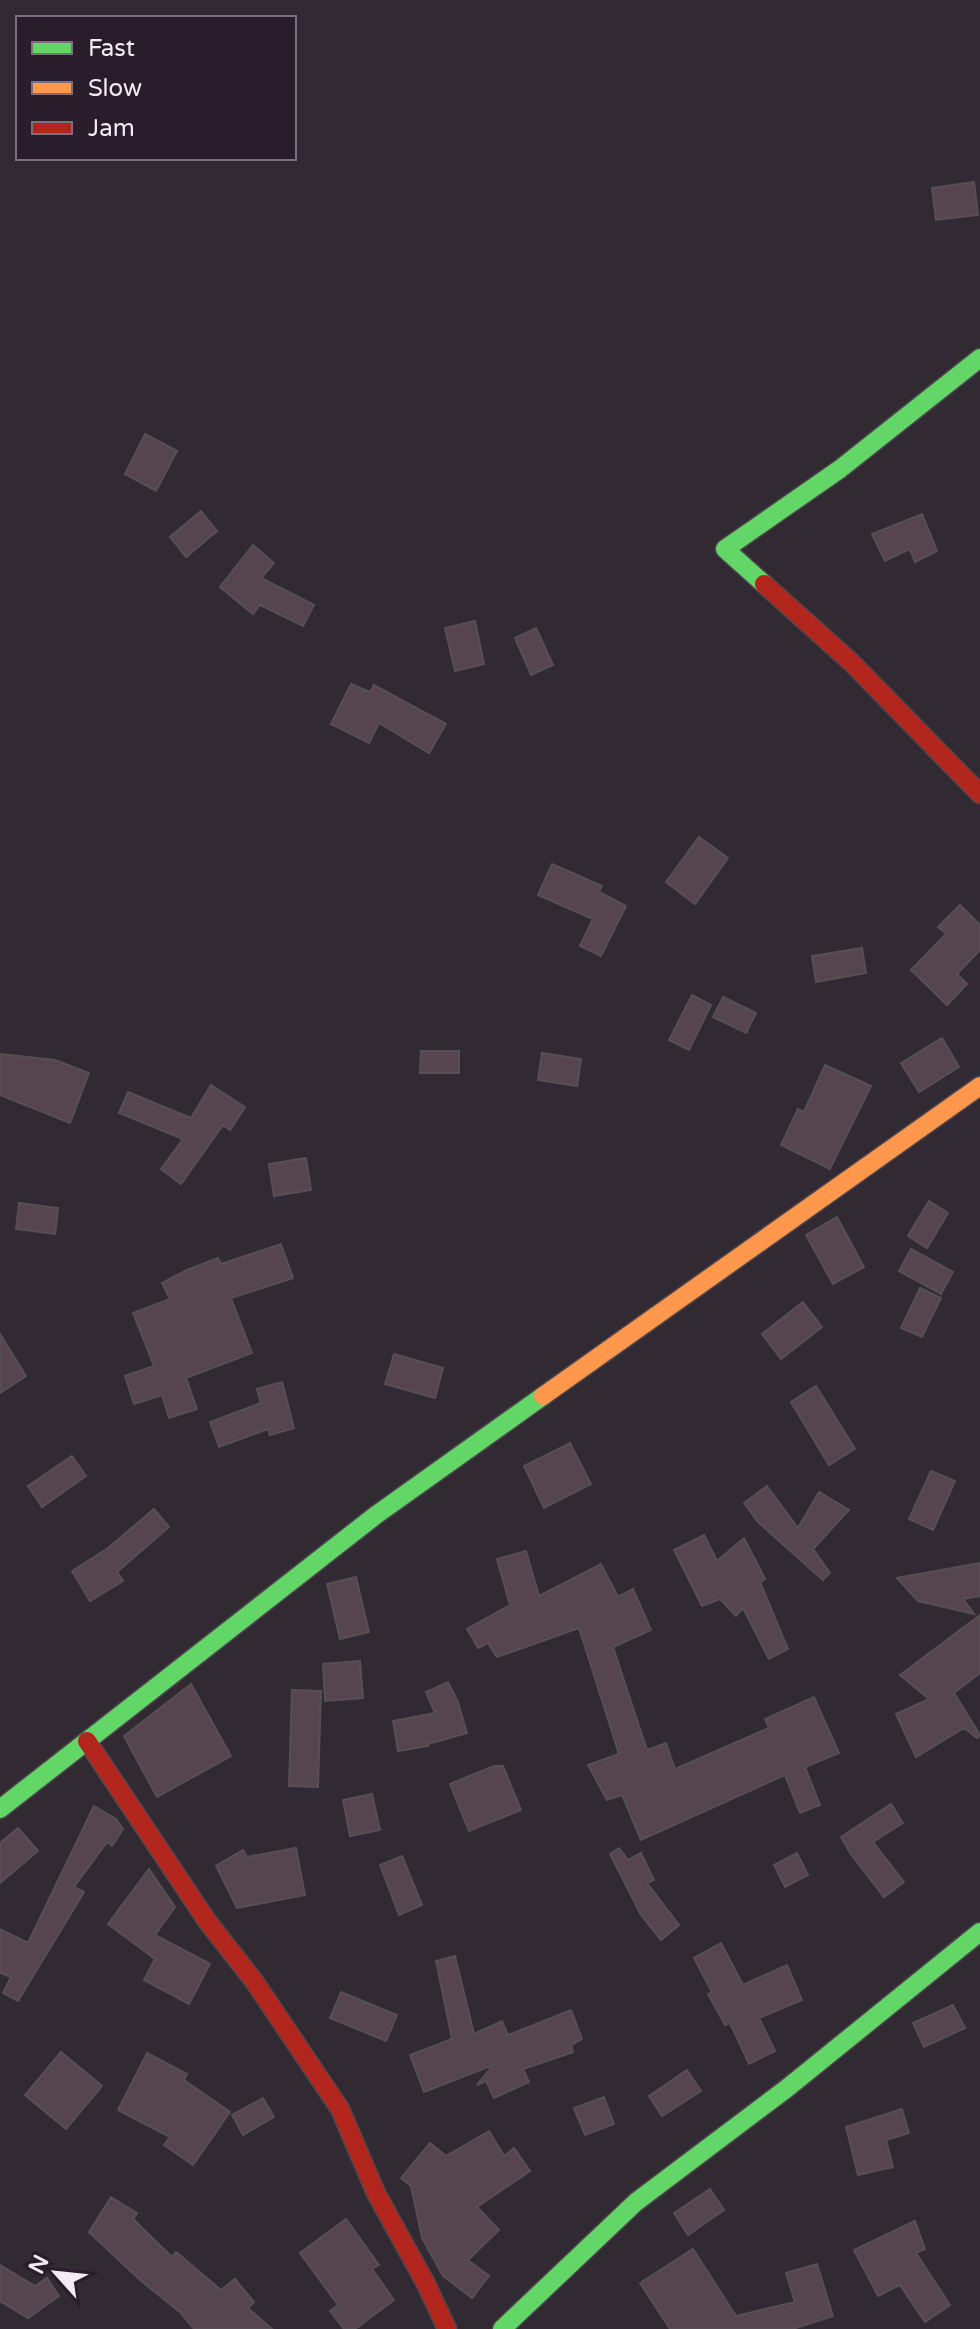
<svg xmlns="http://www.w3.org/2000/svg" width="980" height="2329" font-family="'Varela Round',sans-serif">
<rect width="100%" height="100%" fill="#312a32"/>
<path fill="#56444e" stroke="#564f54" stroke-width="2" d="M 974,182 L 978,215 L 936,220 L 932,188 Z
M 145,434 L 177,451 L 156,491 L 125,474 Z
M 201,511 L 217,531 L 186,557 L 170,537 Z
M 922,514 L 937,551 L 915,562 L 910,549 L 885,561 L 872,534 Z
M 253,545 L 274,563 L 261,578 L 314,605 L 303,626 L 260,605 L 253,614 L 220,587 Z
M 475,621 L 484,664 L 455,671 L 445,628 Z
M 536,628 L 553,665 L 531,675 L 515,638 Z
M 351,684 L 370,692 L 374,685 L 446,724 L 429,753 L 379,723 L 369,743 L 331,724 Z
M 699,837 L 728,858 L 695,904 L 666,882 Z
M 552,864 L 602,886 L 599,892 L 626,906 L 601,956 L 580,946 L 593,919 L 538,895 Z
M 960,905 L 980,925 L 980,950 L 957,974 L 967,984 L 947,1005 L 911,970 L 946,934 L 938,927 Z
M 862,948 L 866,973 L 816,982 L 812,956 Z
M 692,995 L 711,1005 L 689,1050 L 669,1040 Z
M 723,997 L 756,1013 L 746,1033 L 713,1017 Z
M 942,1038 L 959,1067 L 919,1092 L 901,1063 Z
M 421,1051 L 459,1051 L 459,1073 L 420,1073 Z
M 542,1053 L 581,1059 L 577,1086 L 538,1080 Z
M 0,1054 L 55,1060 L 89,1073 L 70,1123 L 0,1095 Z
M 825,1065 L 871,1086 L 830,1169 L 781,1145 L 798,1109 L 804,1112 Z
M 211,1085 L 245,1107 L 230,1130 L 223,1125 L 181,1184 L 161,1169 L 183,1139 L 119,1113 L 128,1092 L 191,1118 Z
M 306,1158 L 311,1190 L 274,1196 L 269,1164 Z
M 929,1201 L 948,1213 L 927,1248 L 908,1236 Z
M 19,1203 L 58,1208 L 55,1234 L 16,1229 Z
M 837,1217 L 864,1267 L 833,1284 L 806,1235 Z
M 281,1244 L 293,1278 L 231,1298 L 252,1353 L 186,1378 L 197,1409 L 169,1418 L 162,1395 L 134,1404 L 125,1376 L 154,1366 L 133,1313 L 170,1299 L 162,1283 L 187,1270 L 218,1258 L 221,1264 Z
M 911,1249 L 953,1272 L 941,1294 L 899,1271 Z
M 920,1288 L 941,1298 L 922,1337 L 901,1328 Z
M 803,1302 L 822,1327 L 781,1359 L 762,1334 Z
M 0,1334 L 26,1376 L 0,1393 Z
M 394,1354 L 443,1368 L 435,1398 L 385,1384 Z
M 282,1382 L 294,1428 L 270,1435 L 268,1429 L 219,1447 L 210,1422 L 261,1403 L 257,1389 Z
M 816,1386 L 855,1449 L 829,1465 L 791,1402 Z
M 570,1443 L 591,1484 L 544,1508 L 524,1466 Z
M 72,1456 L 86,1476 L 42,1507 L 28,1486 Z
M 931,1471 L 955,1481 L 933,1530 L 909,1519 Z
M 767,1486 L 798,1528 L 819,1492 L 849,1510 L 813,1549 L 830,1573 L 823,1580 L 758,1522 L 744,1503 Z
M 154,1509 L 169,1527 L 117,1572 L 123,1581 L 90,1601 L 72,1571 L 108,1548 Z
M 704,1535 L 717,1561 L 744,1538 L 765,1579 L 760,1582 L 788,1649 L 769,1659 L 743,1608 L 736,1616 L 720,1599 L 702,1606 L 674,1550 Z
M 526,1551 L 539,1596 L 601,1564 L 618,1597 L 633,1589 L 651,1630 L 613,1647 L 647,1750 L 666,1743 L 675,1769 L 769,1728 L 765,1719 L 814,1697 L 839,1753 L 805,1767 L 820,1805 L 800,1813 L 785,1775 L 641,1840 L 622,1795 L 607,1800 L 588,1765 L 619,1754 L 579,1628 L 497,1657 L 488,1643 L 478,1648 L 467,1629 L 510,1605 L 497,1559 Z
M 980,1563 L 980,1596 L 963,1599 L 974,1614 L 918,1601 L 897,1578 Z
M 356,1577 L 369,1632 L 340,1639 L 327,1584 Z
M 980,1615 L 980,1673 L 954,1693 L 980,1735 L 977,1738 L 964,1728 L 916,1757 L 896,1714 L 929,1699 L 900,1675 Z
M 360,1661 L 363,1698 L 325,1701 L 323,1664 Z
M 448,1682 L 458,1702 L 467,1733 L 428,1744 L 428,1746 L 398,1751 L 393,1721 L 435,1713 L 426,1692 Z
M 191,1684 L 231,1756 L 157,1797 L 124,1736 Z
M 292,1690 L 321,1691 L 318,1787 L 289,1786 Z
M 494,1766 L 503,1766 L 521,1810 L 469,1831 L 450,1784 Z
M 372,1794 L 380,1830 L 350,1836 L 343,1800 Z
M 891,1804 L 903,1823 L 873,1842 L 904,1882 L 884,1897 L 850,1853 L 841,1837 Z
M 94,1806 L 116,1819 L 123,1829 L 112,1846 L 107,1842 L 74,1887 L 84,1892 L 18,2001 L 3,1993 L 11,1977 L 0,1973 L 0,1929 L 28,1943 Z
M 18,1828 L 38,1851 L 0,1883 L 0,1843 Z
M 296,1848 L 305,1895 L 237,1908 L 216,1866 L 243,1850 L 247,1857 Z
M 619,1848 L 628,1860 L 641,1853 L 654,1880 L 647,1883 L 679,1925 L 661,1940 L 641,1915 L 610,1854 Z
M 797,1853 L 808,1875 L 785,1887 L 774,1865 Z
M 402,1856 L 422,1905 L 399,1915 L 380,1865 Z
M 149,1869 L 175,1907 L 155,1935 L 210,1964 L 189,2004 L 144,1980 L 155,1959 L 108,1924 Z
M 721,1943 L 743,1985 L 787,1965 L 802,2000 L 759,2018 L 775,2051 L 749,2064 L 730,2023 L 725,2025 L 708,1994 L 712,1992 L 694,1958 Z
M 455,1956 L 474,2034 L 502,2021 L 508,2035 L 571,2010 L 582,2039 L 571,2045 L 573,2052 L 523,2069 L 529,2082 L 494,2098 L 486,2081 L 477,2085 L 493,2065 L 424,2092 L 410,2055 L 452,2039 L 436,1961 Z
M 341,1992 L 397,2015 L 386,2041 L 330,2018 Z
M 953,2005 L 965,2028 L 924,2047 L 913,2023 Z
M 61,2052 L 102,2086 L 66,2129 L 25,2095 Z
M 147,2053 L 187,2074 L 184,2080 L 230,2112 L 193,2165 L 164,2145 L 170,2137 L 118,2110 Z
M 687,2070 L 701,2091 L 662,2116 L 649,2096 Z
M 604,2097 L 614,2124 L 585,2135 L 574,2108 Z
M 263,2098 L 274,2117 L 243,2135 L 232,2115 Z
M 902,2109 L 909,2133 L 886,2140 L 893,2167 L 858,2175 L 846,2127 Z
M 489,2131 L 504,2156 L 514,2148 L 530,2171 L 477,2207 L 499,2230 L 468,2260 L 489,2276 L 472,2298 L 443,2276 L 422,2238 L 411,2186 L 401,2178 L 430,2143 L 446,2156 Z
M 710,2189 L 724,2210 L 688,2235 L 674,2213 Z
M 111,2197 L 137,2213 L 133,2219 L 172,2257 L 176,2252 L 221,2290 L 235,2279 L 254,2302 L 248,2308 L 272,2329 L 194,2329 L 181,2313 L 140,2280 L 89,2232 Z
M 346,2219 L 379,2265 L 372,2269 L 394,2300 L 355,2329 L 344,2329 L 330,2311 L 338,2305 L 300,2253 Z
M 915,2221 L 925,2249 L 916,2253 L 950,2305 L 925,2322 L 900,2285 L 878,2296 L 854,2250 Z
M 693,2249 L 736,2316 L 795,2302 L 786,2273 L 817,2264 L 833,2316 L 793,2329 L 670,2329 L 640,2283 Z
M 0,2265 L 35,2286 L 47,2278 L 59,2296 L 28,2318 L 0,2301 Z"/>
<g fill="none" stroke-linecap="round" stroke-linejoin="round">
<g stroke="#4d464d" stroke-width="21">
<path id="fast" d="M 764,584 L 725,549 L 840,469 L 980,358
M 0,1809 L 376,1515 L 543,1396
M 502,2329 L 636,2202 L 786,2089 L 980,1932"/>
</g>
<g stroke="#4d464d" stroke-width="21">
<path id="slow" d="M 543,1396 L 980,1086"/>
</g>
<g stroke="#4d464d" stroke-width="21">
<path id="jam" d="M 764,584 L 852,663 L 980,794
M 87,1741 L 207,1921 L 254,1981 L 340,2109 L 376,2193 L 426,2284 L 447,2329"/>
</g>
<use href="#fast" stroke="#63d668" stroke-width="18"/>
<use href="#slow" stroke="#ff974d" stroke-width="18"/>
<use href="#jam" stroke="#b3261e" stroke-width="18"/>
</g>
<rect x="16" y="16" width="280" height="144" fill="#2a1d2b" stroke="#7a6f7b" stroke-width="2"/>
<rect x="32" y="42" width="40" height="12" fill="#63d668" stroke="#7a6f7b" stroke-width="2"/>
<text x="88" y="56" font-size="24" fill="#f3eaf3">Fast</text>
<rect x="32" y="82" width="40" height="12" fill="#ff974d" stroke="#7a6f7b" stroke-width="2"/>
<text x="88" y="96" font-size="24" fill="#f3eaf3">Slow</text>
<rect x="32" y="122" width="40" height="12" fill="#b3261e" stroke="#7a6f7b" stroke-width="2"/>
<text x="88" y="136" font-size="24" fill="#f3eaf3">Jam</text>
<g transform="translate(56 2273) rotate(297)" stroke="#2a1d2b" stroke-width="6" paint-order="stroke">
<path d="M0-6L14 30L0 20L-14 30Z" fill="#f3eaf3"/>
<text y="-12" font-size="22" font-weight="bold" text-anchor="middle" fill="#f3eaf3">N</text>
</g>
</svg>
